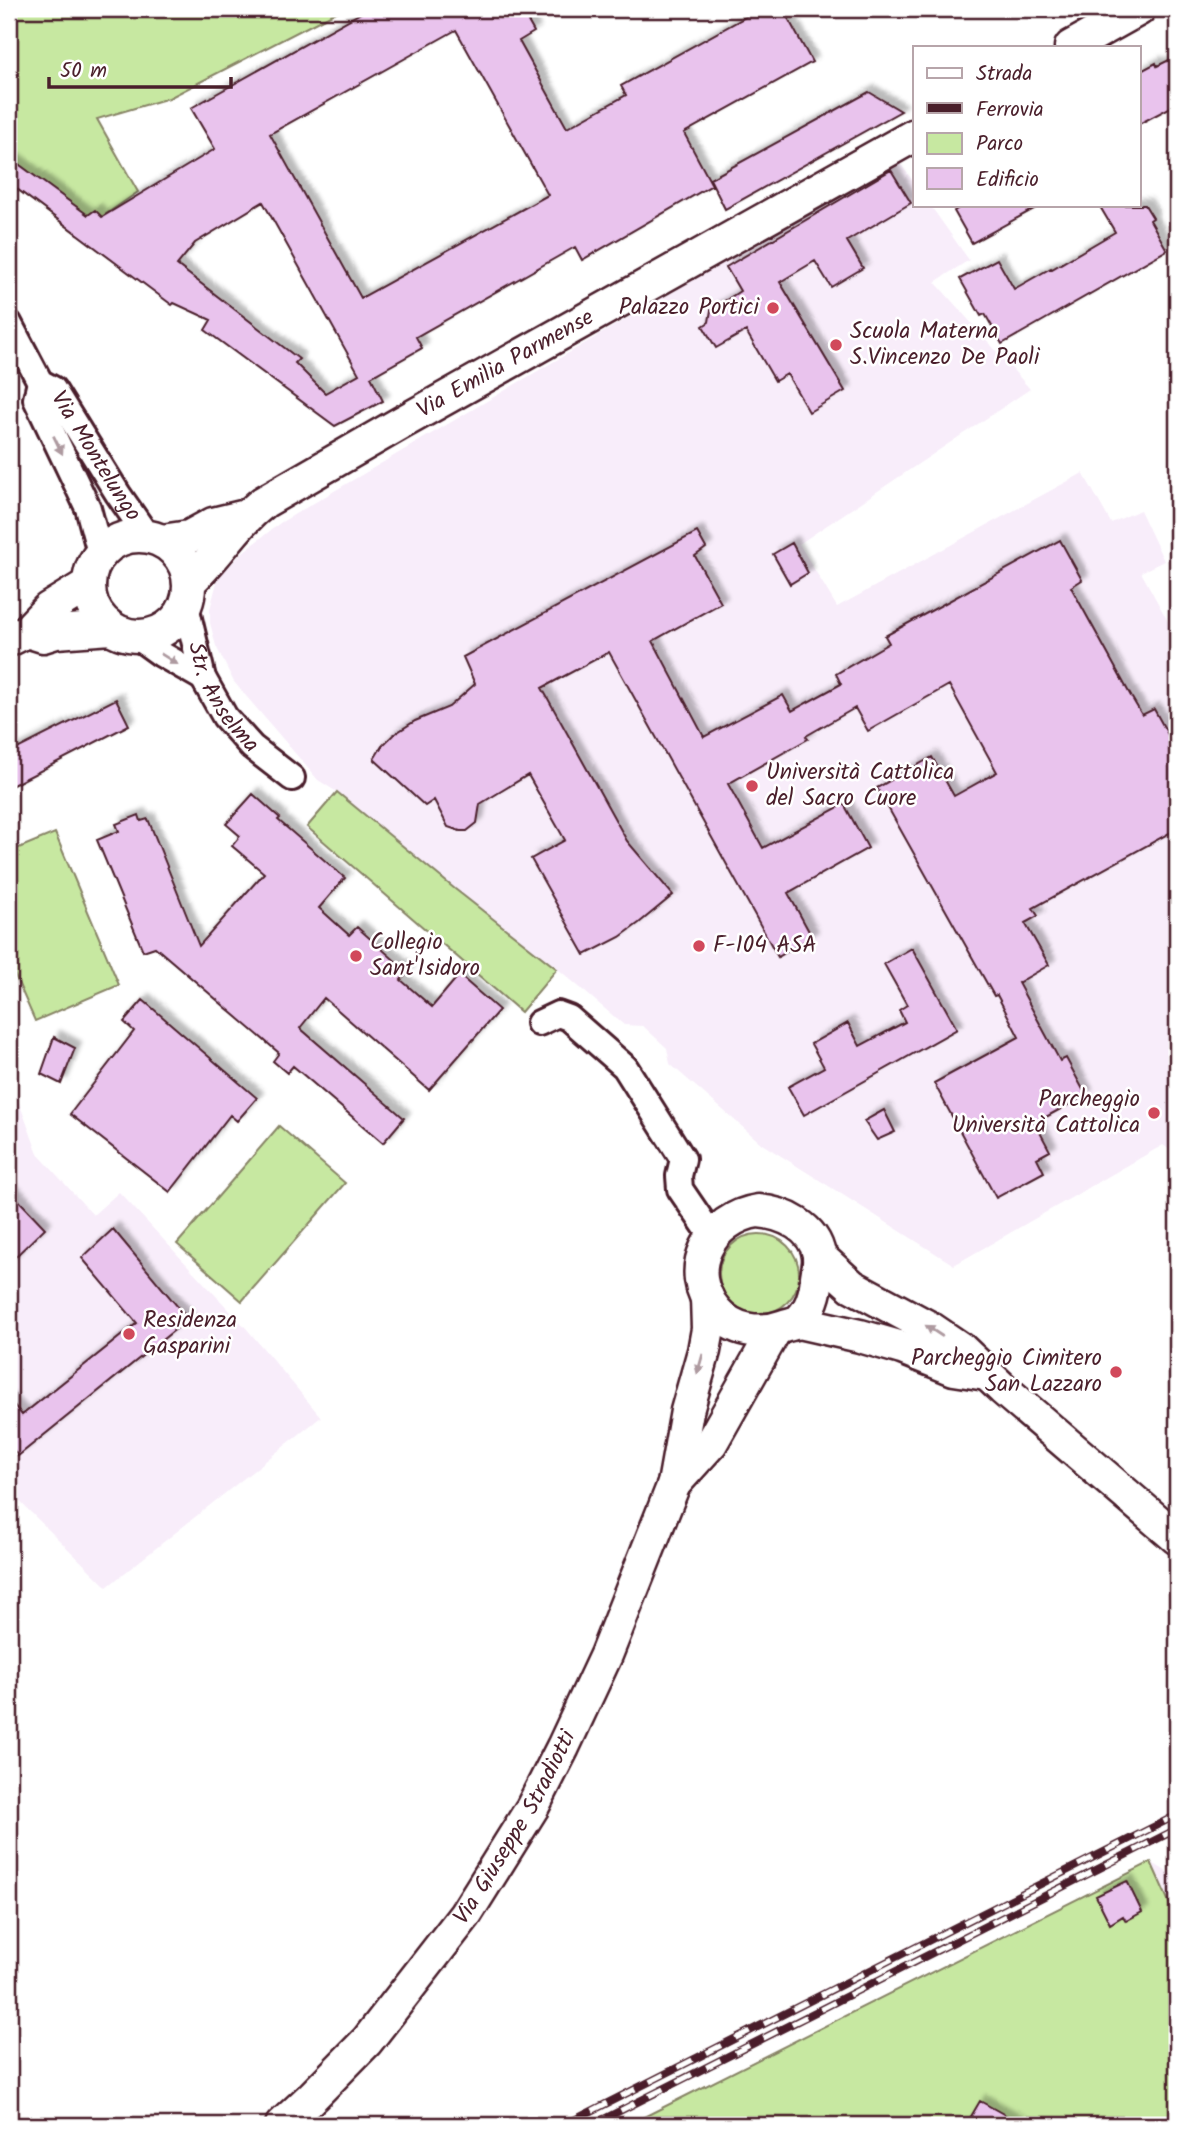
<svg xmlns="http://www.w3.org/2000/svg" width="1186" height="2134" font-family="Kalam,sans-serif">
<defs>
<filter id="shadow"><feDropShadow dx="6" dy="-6" stdDeviation="2" flood-color="#0004"/></filter>
</defs>
<rect width="100%" height="100%" fill="#fff"/>
<filter id="ink" filterUnits="userSpaceOnUse"><feTurbulence type="fractalNoise" baseFrequency=".0143" numOctaves="2"/><feDisplacementMap in="SourceGraphic" scale="14" xChannelSelector="R" yChannelSelector="G"/><feConvolveMatrix kernelMatrix="1 2 1 2 8 2 1 2 1" color-interpolation-filters="sRGB"/></filter>
<g filter="url(#ink)">
<path fill="#f8edfa" d="M 900,163 L 915,184 L 915,205 L 930,205 L 969,260 L 935,282 L 1030,389 L 799,544 L 837,607 L 1083,473 L 1111,523 L 1140,510 L 1164,561 L 1141,572 L 1177,638 L 1177,1155 L 1163,1145 L 954,1265 L 762,1144 L 670,1064 L 667,1048 L 643,1026 L 624,1025 L 558,969 L 455,889 L 337,792 L 318,780 L 234,682 L 216,646 L 210,623 L 210,609 L 218,578 L 243,552 L 280,523 L 655,302 Z
M 9,1075 L 38,1154 L 93,1215 L 119,1192 L 246,1328 L 321,1417 L 107,1587 L 9,1491 Z
M 1151,1862 L 1177,1878 L 1177,1920 Z"/>
<path fill="#c7e8a1" stroke="#888466" stroke-width="2" d="M 9,9 L 342,9 L 169,98 L 97,119 L 138,192 L 77,234 L 9,183 Z
M 337,792 L 455,889 L 557,969 L 521,1012 L 307,827 Z
M 55,833 L 119,985 L 35,1021 L 9,962 L 9,852 Z
M 279,1126 L 345,1183 L 242,1301 L 177,1244 Z
M719 1274a40 40 0 1 1 80 0a40 40 0 1 1-80 0Z
M 1151,1862 L 1177,1920 L 1177,2125 L 628,2125 Z"/>
<path fill="#e9c3ed" stroke="#4a1f2b" stroke-width="2" fill-rule="evenodd" filter="url(#shadow)" d="M 368,9 L 521,9 L 534,32 L 519,41 L 567,128 L 626,95 L 621,86 L 760,9 L 783,9 L 812,62 L 684,133 L 712,185 L 582,260 L 575,247 L 416,337 L 422,348 L 371,377 L 383,401 L 335,426 L 205,330 L 211,320 L 174,303 L 172,305 L 9,183 L 9,157 L 88,215 L 95,210 L 102,217 L 215,149 L 191,108 ZM 456,30 L 548,195 L 361,298 L 270,134 ZM 263,202 L 359,374 L 325,393 L 295,363 L 299,359 L 177,265 L 195,243 Z
M 1171,59 L 1177,72 L 1177,104 L 1139,124 L 1139,72 L 1156,63 L 1157,66 Z
M 869,92 L 901,111 L 725,209 L 710,179 Z
M 891,170 L 911,203 L 847,241 L 863,268 L 831,287 L 815,261 L 780,282 L 845,391 L 809,412 L 787,374 L 775,381 L 746,331 L 716,348 L 703,326 L 709,322 L 711,310 L 740,291 L 726,267 Z
M 964,205 L 1041,205 L 972,243 L 954,211 Z
M 1099,205 L 1145,205 L 1153,218 L 1150,220 L 1167,250 L 1002,344 L 985,314 L 981,316 L 960,279 L 997,259 L 1014,289 L 1051,268 L 1052,269 L 1115,232 Z
M 697,532 L 706,548 L 695,556 L 721,603 L 653,641 L 704,737 L 783,695 L 792,711 L 841,684 L 836,674 L 889,643 L 885,636 L 1060,540 L 1082,580 L 1071,587 L 1132,698 L 1142,715 L 1154,709 L 1177,751 L 1177,829 L 1033,908 L 1038,916 L 1025,923 L 1049,965 L 1018,983 L 1060,1061 L 1066,1058 L 1086,1095 L 1035,1123 L 1050,1151 L 1037,1158 L 1044,1172 L 996,1198 L 934,1083 L 1019,1037 L 997,995 L 994,996 L 877,788 L 932,757 L 954,796 L 997,772 L 949,685 L 868,731 L 855,708 L 806,736 L 808,739 L 728,784 L 763,848 L 844,804 L 868,848 L 788,893 L 812,937 L 778,957 L 609,652 L 542,688 L 627,841 L 673,895 L 639,923 L 620,937 L 585,955 L 531,859 L 565,840 L 528,775 L 480,804 L 477,823 L 467,831 L 460,831 L 448,827 L 434,800 L 425,806 L 374,759 L 382,746 L 393,735 L 415,721 L 449,707 L 475,684 L 463,657 Z
M 792,543 L 808,573 L 790,584 L 773,554 Z
M 116,699 L 129,725 L 9,787 L 9,753 Z
M 253,794 L 280,818 L 278,820 L 345,878 L 319,908 L 349,935 L 357,927 L 408,972 L 401,980 L 432,1007 L 459,975 L 499,1010 L 429,1090 L 324,998 L 300,1028 L 404,1118 L 383,1143 L 293,1066 L 287,1073 L 273,1061 L 279,1053 L 155,947 L 143,951 L 97,840 L 119,831 L 116,824 L 139,815 L 141,821 L 148,819 L 199,946 L 264,873 L 232,846 L 240,836 L 226,824 Z
M 912,948 L 957,1029 L 804,1115 L 788,1087 L 824,1067 L 811,1044 L 848,1023 L 860,1046 L 905,1022 L 899,1010 L 907,1005 L 884,964 Z
M 143,1000 L 257,1098 L 237,1121 L 230,1115 L 170,1192 L 70,1114 L 134,1031 L 124,1022 Z
M 54,1037 L 75,1048 L 61,1084 L 41,1074 Z
M 884,1110 L 895,1132 L 877,1140 L 864,1121 Z
M 9,1190 L 45,1228 L 9,1263 Z
M 113,1229 L 188,1319 L 18,1456 L 9,1444 L 9,1399 L 22,1415 L 137,1323 L 82,1258 Z
M 1127,1881 L 1142,1912 L 1126,1921 L 1123,1916 L 1110,1924 L 1096,1896 Z
M 980,2101 L 1023,2125 L 966,2125 Z"/>
<g fill="none" stroke-linecap="round" stroke-linejoin="round">
<g stroke="#4a1f2b" stroke-width="30">
<g id="minor">
<path id="s1" d="M 9,323 L 40,382 L 53,389 L 118,494 L 147,536"/>
<path d="M 40,382 L 36,399 L 88,508 L 100,553"/>
<path id="s2" d="M 188,598 L 187,610 L 203,678 L 225,717 L 252,747 L 292,778"/>
<path d="M 136,636 L 161,654 L 203,678"/>
<path d="M 539,1023 L 558,1014 L 569,1018 L 625,1067 L 683,1159 L 679,1176 L 680,1189 L 712,1236"/>
</g>
</g>
<g stroke="#4a1f2b" stroke-width="37">
<g id="major">
<path d="M 1071,47 L 1139,9"/>
<circle cx="139" cy="586" r="50"/>
<path d="M 162,541 L 189,537 L 213,524 L 246,516"/>
<path id="s3" d="M 189,582 C 217,557 233,526 264,502 L 401,423 L 915,135"/>
<path d="M 27,631 L 43,636 L 56,632 L 111,628"/>
<path d="M 9,640 L 27,631 L 48,609 L 89,584"/>
<path d="M 758,1211 C 784,1213 814,1227 819,1255 C 820,1262 818,1270 817,1277 C 816,1292 811,1310 799,1321 C 795,1324 789,1324 784,1326 C 760,1335 733,1331 716,1311 C 681,1271 710,1218 758,1211 Z"/>
<path d="M 819,1256 L 852,1286 L 930,1328 L 961,1349 L 1003,1389 L 1177,1538"/>
<path d="M 798,1322 L 860,1336 L 902,1348 L 954,1369 L 986,1374"/>
<path d="M 674,1484 L 711,1443 L 775,1330"/>
<path id="s4" d="M 282,2125 L 313,2096 L 367,2041 L 465,1915 L 532,1808 L 563,1747 L 606,1655 L 674,1484 L 687,1411 L 704,1351 L 708,1329 L 707,1297"/>
</g>
</g>
<use href="#minor" stroke="#fff" stroke-width="24"/>
<use href="#major" stroke="#fff" stroke-width="32"/>
<g stroke="#4a1f2b" stroke-width="8">
<path id="rail" d="M 564,2125 L 1177,1815
M 592,2125 L 1177,1829"/>
</g>
<use href="#rail" stroke="#fff" stroke-width="5" stroke-dasharray="16" stroke-linecap="butt"/>
</g>
<defs><path id="oneway-solid" d="M-6-.8H1V-3.2L6.5 0L1 3.2V.8H-6Z" transform="scale(1.75)"/></defs>
<g fill="#ae9aa0">
<use href="#oneway-solid" transform="translate(58 445) rotate(64)"/>
<use href="#oneway-solid" transform="translate(169 659) rotate(32)"/>
<use href="#oneway-solid" transform="translate(934 1331) rotate(-147)"/>
<use href="#oneway-solid" transform="translate(700 1364) rotate(106)"/>
</g>
</g>
<g fill="#d1495b" stroke="#fff" stroke-width="2.5">
<circle cx="773" cy="308" r="7"/>
<circle cx="836" cy="345" r="7"/>
<circle cx="752" cy="786" r="7"/>
<circle cx="699" cy="946" r="7"/>
<circle cx="356" cy="956" r="7"/>
<circle cx="1154" cy="1113" r="7"/>
<circle cx="129" cy="1334" r="7"/>
<circle cx="1116" cy="1372" r="7"/>
</g>
<g text-anchor="middle" dominant-baseline="central" stroke-width="5" stroke-linejoin="round" paint-order="stroke">
<g font-size="23" fill="#4a1f2b" stroke="#fff" text-anchor="start">
<text x="759" y="308" text-anchor="end">Palazzo Portici</text>
<text x="850" y="332">Scuola Materna<tspan x="850" dy="26">S.Vincenzo De Paoli</tspan></text>
<text x="766" y="773">Università Cattolica<tspan x="766" dy="26">del Sacro Cuore</tspan></text>
<text x="370" y="943">Collegio<tspan x="370" dy="26">Sant'Isidoro</tspan></text>
<text x="713" y="946">F-104 ASA</text>
<text x="1140" y="1100" text-anchor="end">Parcheggio<tspan x="1140" dy="26">Università Cattolica</tspan></text>
<text x="143" y="1321">Residenza<tspan x="143" dy="26">Gasparini</tspan></text>
<text x="1102" y="1359" text-anchor="end">Parcheggio Cimitero<tspan x="1102" dy="26">San Lazzaro</tspan></text>
</g>
<g font-size="23" fill="#4a1f2b" stroke="#fff">
<text stroke="none"><textPath href="#s3" startOffset="388">Via Emilia Parmense</textPath></text>
<text stroke="none"><textPath href="#s1" startOffset="161">Via Montelungo</textPath></text>
<text stroke="none"><textPath href="#s2" startOffset="108">Str. Anselma</textPath></text>
<text stroke="none"><textPath href="#s4" startOffset="380">Via Giuseppe Stradiotti</textPath></text>
</g>
</g>
<rect width="1186" height="2134" fill="none" stroke="#fff" stroke-width="35"/>
<rect x="18" y="18" width="1151" height="2099" fill="none" stroke="#4a1f2b" stroke-width="2.5" filter="url(#ink)"/>
<rect x="913" y="46" width="228" height="161" fill="#ffffff" stroke="#b7a5aa" stroke-width="2"/>
<rect x="927" y="68" width="35" height="10" fill="#ffffff" stroke="#b7a5aa" stroke-width="2"/>
<text x="976" y="80" font-size="21" fill="#4a1f2b">Strada</text>
<rect x="927" y="103" width="35" height="10" fill="#4a1f2b" stroke="#b7a5aa" stroke-width="2"/>
<text x="976" y="116" font-size="21" fill="#4a1f2b">Ferrovia</text>
<rect x="927" y="133" width="35" height="21" fill="#c7e8a1" stroke="#b7a5aa" stroke-width="2"/>
<text x="976" y="150" font-size="21" fill="#4a1f2b">Parco</text>
<rect x="927" y="168" width="35" height="21" fill="#e9c3ed" stroke="#b7a5aa" stroke-width="2"/>
<text x="976" y="186" font-size="21" fill="#4a1f2b">Edificio</text>
<path d="M49 77v10h182v-10" fill="none" stroke="#4a1f2b" stroke-width="3.5"/>
<text x="60" y="77" font-size="21" fill="#4a1f2b" stroke="#ffffff" stroke-width="5" paint-order="stroke">50 m</text>
</svg>
